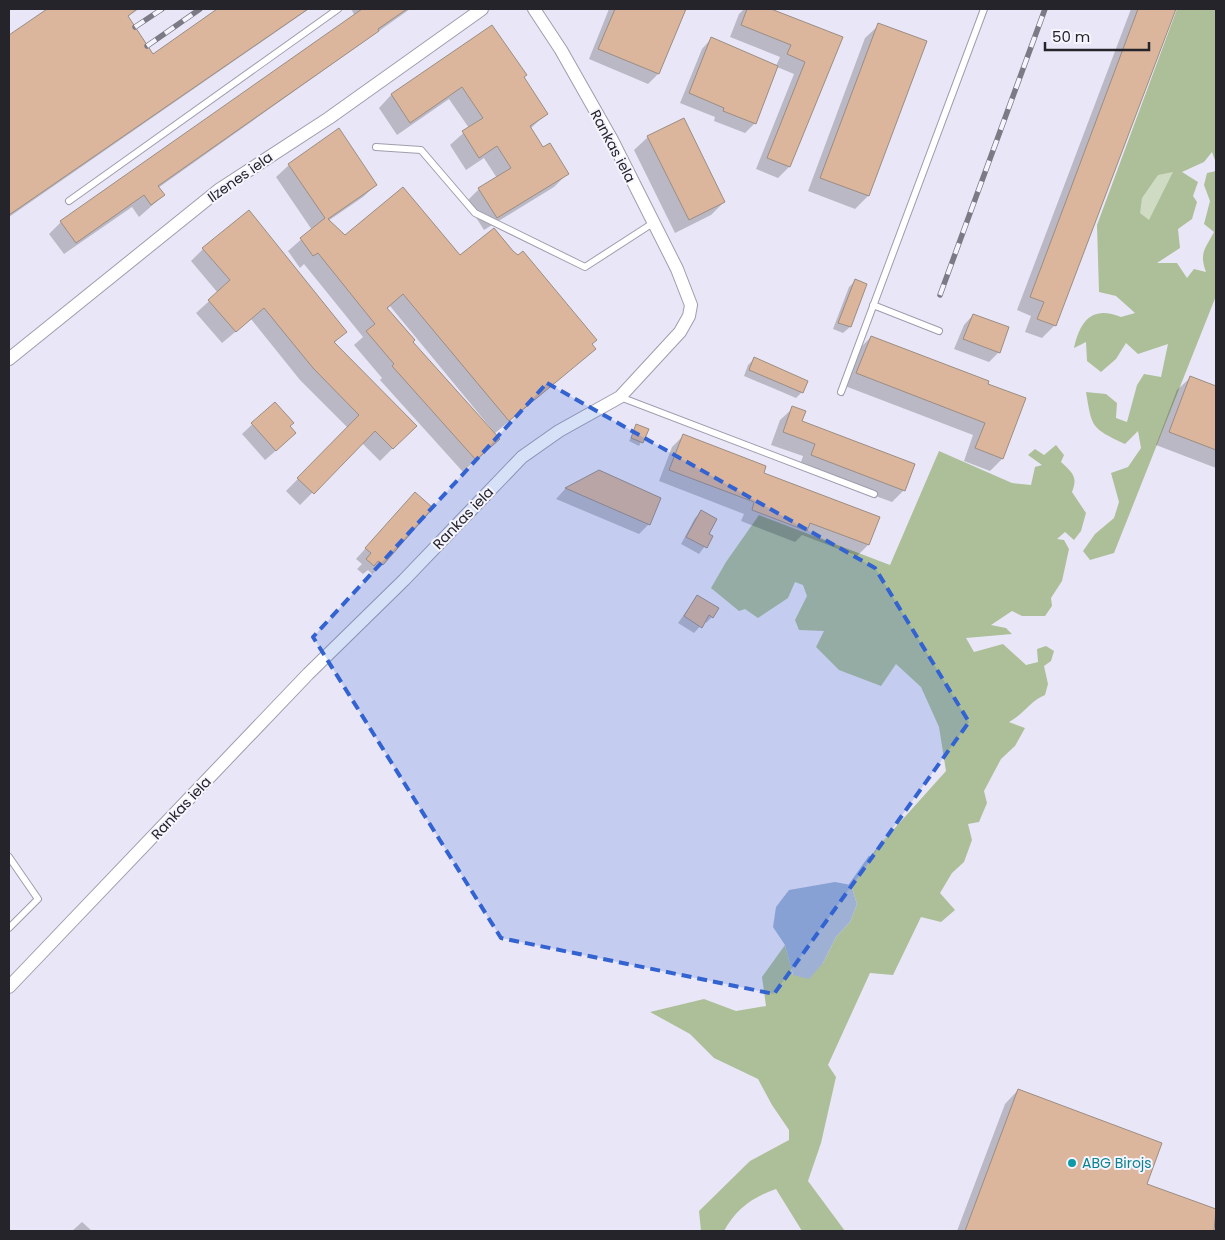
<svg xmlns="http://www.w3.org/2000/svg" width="1225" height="1240" font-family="Poppins,sans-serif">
<rect width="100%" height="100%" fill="#e9e7f7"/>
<path fill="#cfdbc2" d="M 1180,162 L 1182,176 L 1141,234 L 1134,188 Z"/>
<path fill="#adbf99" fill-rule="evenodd" d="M 1177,9 L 1216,9 L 1216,163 L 1212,152 L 1204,162 L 1182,172 L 1198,182 L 1193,196 L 1197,202 L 1192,219 L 1178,229 L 1180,248 L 1157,263 L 1177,263 L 1187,278 L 1194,269 L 1206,272 C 1199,253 1205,249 1214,232 L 1204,224 L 1210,201 L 1204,185 L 1207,173 L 1216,171 L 1216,296 L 1114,553 L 1090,560 L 1083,551 L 1095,534 L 1114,518 L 1119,502 L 1111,473 L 1128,467 L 1141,448 L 1138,431 L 1125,444 C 1091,428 1092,428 1086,392 L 1106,394 L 1117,403 L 1116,418 L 1127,422 L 1137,385 L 1144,374 L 1161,377 L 1168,344 L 1138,354 L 1126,343 L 1116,359 L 1101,372 L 1087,361 L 1086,342 L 1074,348 C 1080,321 1092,305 1121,317 L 1135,313 L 1116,296 L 1099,292 L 1097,225 ZM 1173,172 L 1149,220 L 1140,213 L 1142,198 L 1158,175 Z
M 1056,445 L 1064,455 L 1061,462 C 1073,473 1078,477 1072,492 L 1086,513 L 1081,531 L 1074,540 L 1065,532 L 1057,539 L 1064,540 L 1069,549 L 1062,581 L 1051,598 L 1052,606 L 1045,616 L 1022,616 L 1012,611 L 991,625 L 1006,628 L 1012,634 L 966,638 L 974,652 L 1003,644 L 1026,665 L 1038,662 L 1037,649 L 1046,646 L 1054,651 L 1051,661 L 1044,666 L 1048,684 L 1045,695 C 1029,702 1025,713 1009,722 L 1025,728 L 1015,746 L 1001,759 L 984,791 L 987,803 L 979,822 L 968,824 L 972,840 L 964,862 L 952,873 L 940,893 L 955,910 L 941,922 L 921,917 L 893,975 L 870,973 L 828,1065 L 836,1077 L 821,1143 L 808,1181 L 845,1231 L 802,1231 L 776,1189 C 753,1197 736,1209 724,1231 L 701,1231 L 699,1211 L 750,1161 L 789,1140 L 789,1130 L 772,1105 L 758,1079 L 714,1058 L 690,1034 L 650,1012 L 704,999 L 736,1011 L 766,1006 L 762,977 L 785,945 L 793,975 L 823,963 L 836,937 L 850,922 L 857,904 L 851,885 L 876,849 L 946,771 L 939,727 L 921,687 L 896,664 L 881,686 L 839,670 L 816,647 L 824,631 L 799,630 L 795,620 L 807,596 L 803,585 L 795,582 L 788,598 L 758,618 L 745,609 L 739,611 L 711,588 L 726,562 L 759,515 L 890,565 L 939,451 L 1012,483 L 1031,485 L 1035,467 L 1042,465 L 1028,455 L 1035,449 L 1044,455 Z"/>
<path fill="#9eb1d5" d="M 835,882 L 851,885 L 857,904 L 850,922 L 836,937 L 823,963 L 809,979 L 793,975 L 785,945 L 773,927 L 776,907 L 789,890 Z"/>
<path fill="#0003" fill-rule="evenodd" d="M 49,9 L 139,9 L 127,17 L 152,55 L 219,9 L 309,9 L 9,217 L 9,37 Z
M 351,9 L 368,9 L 370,11 L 371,9 L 410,9 L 158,188 L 164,195 L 139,217 L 132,207 L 64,254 L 49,234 L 61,222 L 355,16 Z
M 609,9 L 685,9 L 658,74 L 648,84 L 589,59 Z
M 744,9 L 768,9 L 841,38 L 789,167 L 778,178 L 756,169 L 794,74 L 777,67 L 755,123 L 745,133 L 714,121 L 715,117 L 680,103 L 702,49 L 711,39 L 776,66 L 780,57 L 730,37 L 739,14 Z
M 1131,9 L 1175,9 L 1055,325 L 1042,338 L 1025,332 L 1031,316 L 1017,310 Z
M 879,25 L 926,42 L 868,196 L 855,209 L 808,191 L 865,38 Z
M 492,27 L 546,114 L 530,129 L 543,149 L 567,174 L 554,187 L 484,230 L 466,202 L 479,189 L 497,178 L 484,158 L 466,170 L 450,145 L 469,128 L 449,99 L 397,135 L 379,108 L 391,95 Z
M 648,137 L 724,202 L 711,215 L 675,233 L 634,150 Z
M 289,165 L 376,185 L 363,197 L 328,221 L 345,237 L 459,256 L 594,349 L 494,434 L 498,439 L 463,472 L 380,380 L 382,378 L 354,345 L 363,337 L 304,264 L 300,268 L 288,251 L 312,230 L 276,177 ZM 390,306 L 494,432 L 493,433 L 412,342 L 387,309 Z
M 203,249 L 345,332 L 334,343 L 415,426 L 380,461 L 362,443 L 300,505 L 286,491 L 348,428 L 300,380 L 251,319 L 222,343 L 196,313 L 218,293 L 191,261 Z
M 855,281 L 865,285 L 850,327 L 843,333 L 833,329 L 849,287 Z
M 973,315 L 999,352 L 989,362 L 954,349 L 964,325 Z
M 871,337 L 1025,399 L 1002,459 L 990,471 L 964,461 L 973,435 L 845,386 L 859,349 Z
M 754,359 L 802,392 L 796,398 L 744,376 L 748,365 Z
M 1191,377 L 1216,387 L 1216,468 L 1156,445 L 1177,390 Z
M 275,403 L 289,427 L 285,443 L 265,460 L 242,434 Z
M 793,408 L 800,422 L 904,490 L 892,502 L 799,468 L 803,456 L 771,445 L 780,420 Z
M 637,426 L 647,430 L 639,446 L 629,441 Z
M 683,436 L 762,474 L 868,545 L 857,556 L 802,535 L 795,542 L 741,521 L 744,514 L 659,481 L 672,447 Z
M 599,472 L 649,524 L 639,534 L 556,499 L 565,489 Z
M 415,493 L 382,564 L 372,574 L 368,570 L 363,574 L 357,569 L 362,564 L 356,559 Z
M 701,512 L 707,534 L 712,537 L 699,554 L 681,544 L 695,518 Z
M 697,596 L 712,617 L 706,623 L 704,622 L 694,633 L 678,623 Z
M 1018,1090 L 1146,1184 L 1216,1211 L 1216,1222 L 1213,1231 L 957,1231 L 1005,1104 Z
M 82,1222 L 92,1231 L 72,1231 Z"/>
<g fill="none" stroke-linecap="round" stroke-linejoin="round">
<path stroke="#9eb1d5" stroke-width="4.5" d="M 851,885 L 870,858"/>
</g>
<path fill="#dbb69c" stroke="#9b8d83" d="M 47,9 L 137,9 L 128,16 L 153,54 L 217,9 L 308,9 L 9,215 L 9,35 Z
M 362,9 L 407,9 L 378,29 L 379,31 L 158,186 L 165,195 L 151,205 L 144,195 L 76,243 L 60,221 Z
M 615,9 L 686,9 L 659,74 L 598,49 Z
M 747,9 L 771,9 L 843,37 L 790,167 L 767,158 L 805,62 L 787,54 L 791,45 L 741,25 Z
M 1138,9 L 1176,9 L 1056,326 L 1037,319 L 1044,302 L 1030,297 Z
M 878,23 L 927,41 L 869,196 L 820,178 Z
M 492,25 L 527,75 L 524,77 L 548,114 L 530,126 L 543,147 L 550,143 L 569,174 L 497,218 L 478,188 L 511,168 L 497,146 L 479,158 L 462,131 L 483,118 L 462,87 L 410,123 L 391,94 Z
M 711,37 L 778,66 L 756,124 L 723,111 L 724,108 L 689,93 Z
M 684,118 L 725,202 L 689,220 L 647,136 Z
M 339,128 L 377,185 L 328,219 L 345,235 L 403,187 L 460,255 L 494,228 L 513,251 L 518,255 L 523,251 L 597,340 L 592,344 L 596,349 L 509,421 L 403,294 L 387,308 L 415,340 L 413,342 L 500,439 L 476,460 L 392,366 L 394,364 L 366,331 L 375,324 L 318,253 L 313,256 L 300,238 L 325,218 L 288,164 Z
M 249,210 L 347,332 L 334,342 L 417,426 L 393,449 L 375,431 L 314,494 L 297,478 L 359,415 L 313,368 L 264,308 L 236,332 L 208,300 L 230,280 L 202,248 Z
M 855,279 L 867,284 L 851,327 L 838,323 Z
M 973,314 L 1009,327 L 1000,353 L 963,339 Z
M 871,336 L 989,381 L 988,384 L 1026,398 L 1003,459 L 975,448 L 985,423 L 856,373 Z
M 754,357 L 808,381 L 803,393 L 749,370 Z
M 1190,376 L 1216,386 L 1216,450 L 1169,432 Z
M 275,402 L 294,423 L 290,426 L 296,433 L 276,451 L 251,423 Z
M 792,406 L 806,411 L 802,421 L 915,464 L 905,491 L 811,455 L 815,444 L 783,432 Z
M 636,424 L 649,429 L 643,443 L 631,438 Z
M 683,434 L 766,466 L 764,473 L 880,517 L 869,545 L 810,523 L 807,531 L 752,510 L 754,502 L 669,470 Z
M 599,470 L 661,498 L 650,525 L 565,488 Z
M 415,492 L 433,508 L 383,565 L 378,561 L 374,566 L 366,559 L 371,553 L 365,548 Z
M 701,510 L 717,519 L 709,534 L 713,536 L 707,548 L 686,537 Z
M 697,595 L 719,608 L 713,618 L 709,615 L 702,628 L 684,616 Z
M 1018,1089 L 1162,1143 L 1147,1184 L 1216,1209 L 1214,1231 L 965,1231 Z"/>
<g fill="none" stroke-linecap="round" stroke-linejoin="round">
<g stroke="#9f9dad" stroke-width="8">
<path id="service" d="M 376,147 L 421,150 L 475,213 L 585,267 L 653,223
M 69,201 L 338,9
M 873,305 L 939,331
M 841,392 L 984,9
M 620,397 L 874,494
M 9,857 L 38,899 L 9,928"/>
</g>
<g stroke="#9f9dad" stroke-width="14">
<path id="minor" d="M 9,359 L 220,189 L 329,118 L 482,9
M 9,987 L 308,674 L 404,580 L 522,457 L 559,431 L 620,397 L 680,332 L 689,316 L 691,305 L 677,269 L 612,140 L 561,50 L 534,9"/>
</g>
<use href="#service" stroke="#fff" stroke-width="6"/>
<use href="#minor" stroke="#fff" stroke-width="12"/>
<g stroke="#7c7b85" stroke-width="5.5">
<path id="rail" d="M 135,27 L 162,9
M 147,46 L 200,9
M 940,295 L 1045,9"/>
</g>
<use href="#rail" stroke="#f6f5ff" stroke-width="4" stroke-dasharray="11" stroke-linecap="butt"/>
</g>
<path fill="#3362d1" fill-opacity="0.2" stroke="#3362d1" stroke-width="4" stroke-dasharray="10 6" stroke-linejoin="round" d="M 547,383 L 875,568 L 969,722 L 774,994 L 501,938 L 313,637 Z"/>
<circle fill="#0f9aa8" stroke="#f6f5ff" stroke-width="2" cx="1072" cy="1163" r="5"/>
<g text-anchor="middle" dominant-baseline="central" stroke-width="4" stroke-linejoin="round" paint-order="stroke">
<g font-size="14" fill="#25242a" stroke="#f6f5ff">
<text transform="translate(613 146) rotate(62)">Rankas iela</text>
<text transform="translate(240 177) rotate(-35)">Ilzenes iela</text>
<text transform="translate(463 518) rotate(-46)">Rankas iela</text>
<text transform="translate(181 808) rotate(-47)">Rankas iela</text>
</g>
<g font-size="14" fill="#0d838f" stroke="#f6f5ff" text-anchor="start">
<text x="1082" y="1163">ABG Birojs</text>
</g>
</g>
<rect width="1225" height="1240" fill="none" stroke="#25242a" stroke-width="20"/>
<path d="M1045 42v8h104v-8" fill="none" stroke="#25242a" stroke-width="2.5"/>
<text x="1052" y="42" font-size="15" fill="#25242a" stroke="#f6f5ff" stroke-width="4" paint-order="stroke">50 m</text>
</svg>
